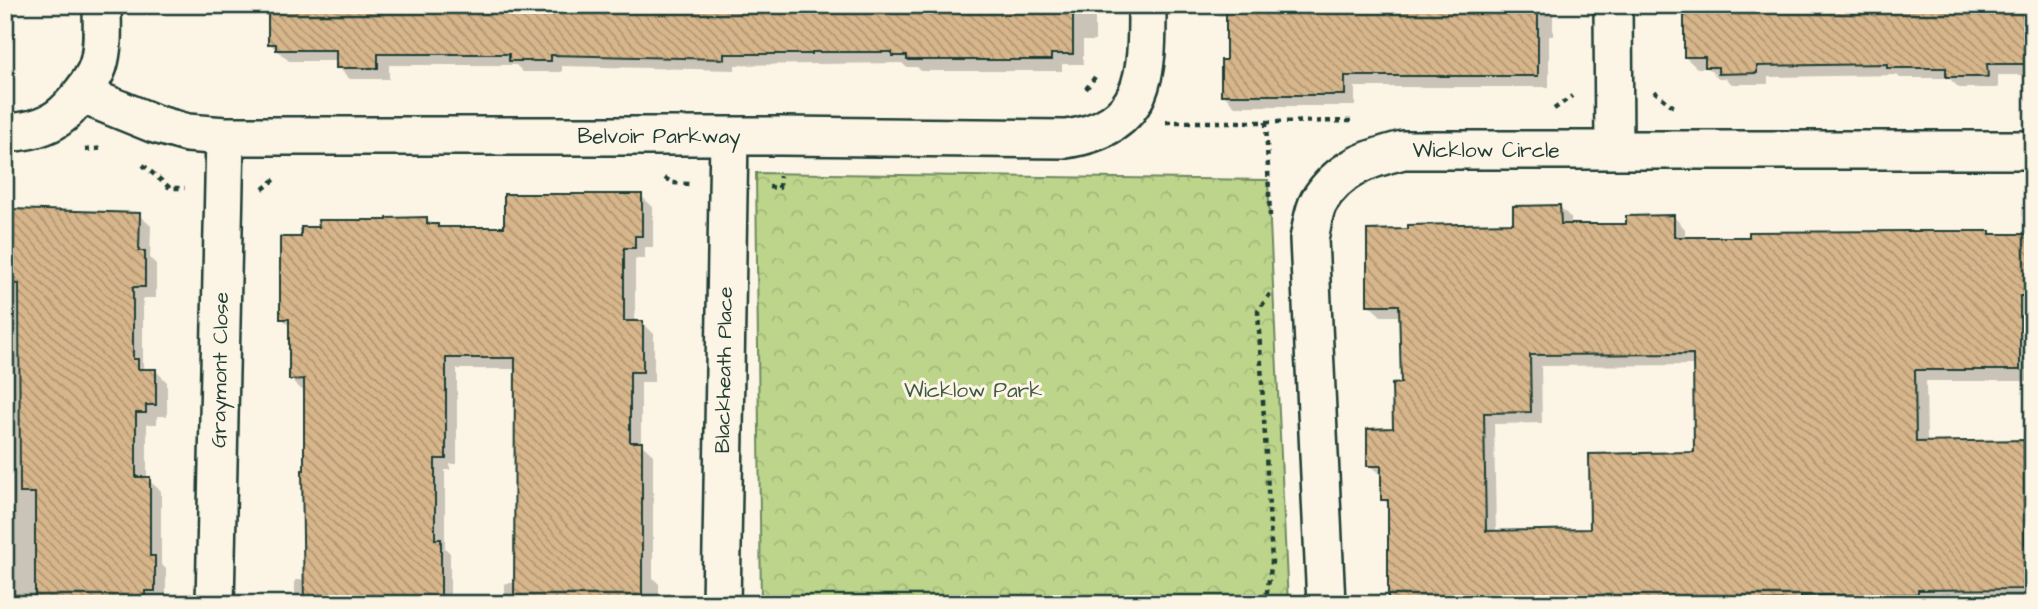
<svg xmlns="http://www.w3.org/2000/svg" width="2038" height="609" font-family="'Architects Daughter',sans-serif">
<defs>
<pattern id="park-crowns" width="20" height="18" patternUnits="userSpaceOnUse" patternTransform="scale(1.75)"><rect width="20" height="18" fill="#bdd58b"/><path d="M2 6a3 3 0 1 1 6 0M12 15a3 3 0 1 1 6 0" fill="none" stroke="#a2b879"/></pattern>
<pattern id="building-back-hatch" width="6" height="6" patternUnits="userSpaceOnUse" patternTransform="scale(1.75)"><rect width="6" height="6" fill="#d8b68b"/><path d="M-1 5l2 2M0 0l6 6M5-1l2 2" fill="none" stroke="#af9572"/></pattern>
</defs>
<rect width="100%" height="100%" fill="#fcf5e5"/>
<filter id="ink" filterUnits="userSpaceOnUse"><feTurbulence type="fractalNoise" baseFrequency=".0143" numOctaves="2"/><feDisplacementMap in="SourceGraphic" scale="14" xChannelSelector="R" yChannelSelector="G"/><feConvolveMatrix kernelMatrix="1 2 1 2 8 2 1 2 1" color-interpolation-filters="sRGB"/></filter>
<g filter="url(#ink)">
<path fill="url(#park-crowns)" stroke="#6e8960" stroke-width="2" d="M 756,173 L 1268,180 L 1288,604 L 761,604 Z"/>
<path fill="#0003" fill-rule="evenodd" d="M 287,5 L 1095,5 L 1095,41 L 1083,41 L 1083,64 L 1062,64 L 1062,71 L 921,71 L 917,67 L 906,67 L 902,63 L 735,65 L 735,70 L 562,66 L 562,72 L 523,72 L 516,65 L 389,65 L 389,79 L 350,79 L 338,67 L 338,61 L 289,61 L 270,44 L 287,12 Z
M 1227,5 L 1553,5 L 1553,36 L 1549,36 L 1549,87 L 1355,87 L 1355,106 L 1235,106 L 1223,94 L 1227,62 Z
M 2033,5 L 2033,75 L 1998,75 L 1998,88 L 1959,88 L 1949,78 L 1900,78 L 1897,75 L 1768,77 L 1768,84 L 1732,84 L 1725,78 L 1718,78 L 1708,68 L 1697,68 L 1685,57 Z
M 641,196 L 653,207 L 653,247 L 645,247 L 645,259 L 635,259 L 635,322 L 642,322 L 654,334 L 654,382 L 641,382 L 641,444 L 653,455 L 653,578 L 659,584 L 659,604 L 505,604 L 505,583 L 516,583 L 517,369 L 457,369 L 457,464 L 450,464 L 450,470 L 445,470 L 445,548 L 450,553 L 450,604 L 295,604 L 295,580 L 305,580 L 306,390 L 302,390 L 290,379 L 290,327 L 282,318 L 303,238 L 426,219 L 441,229 L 505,229 Z
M 1560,207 L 1571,218 L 1571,226 L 1628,226 L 1674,217 L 1685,229 L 1685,238 L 1989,232 L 1993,236 L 2033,236 L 2033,381 L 1926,381 L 1927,443 L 2033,442 L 2033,600 L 1929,601 L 1929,604 L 1390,604 L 1390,506 L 1383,499 L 1383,477 L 1369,465 L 1394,430 L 1403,385 L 1401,316 L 1381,316 L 1369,305 L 1515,225 ZM 1694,365 L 1696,453 L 1592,531 L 1496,533 L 1494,424 L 1542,423 L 1541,366 Z
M 139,215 L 151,226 L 150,258 L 156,264 L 156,298 L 143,298 L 143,368 L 146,370 L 155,370 L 167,382 L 167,416 L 157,416 L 157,424 L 147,424 L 147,479 L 161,491 L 161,564 L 166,569 L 166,601 L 156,601 L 156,604 L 5,604 L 5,230 Z"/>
<path fill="url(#building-back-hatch)" stroke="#1f3d34" stroke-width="2" fill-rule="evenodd" d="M 285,5 L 1073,5 L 1073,54 L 1051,54 L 1051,60 L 907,60 L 907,56 L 892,56 L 892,52 L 812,52 L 812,54 L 724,54 L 724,59 L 551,55 L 551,61 L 509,61 L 509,54 L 378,54 L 378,68 L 336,68 L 336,50 L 276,50 L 276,44 L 268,44 L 268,10 L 285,10 Z
M 1226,5 L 1538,5 L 1538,76 L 1345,76 L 1345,95 L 1221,95 L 1221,60 L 1226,60 Z
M 1684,5 L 2033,5 L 2033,64 L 1987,64 L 1988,77 L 1946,77 L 1946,68 L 1887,68 L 1887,64 L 1757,66 L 1757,73 L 1718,74 L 1718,67 L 1705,67 L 1705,57 L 1684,57 Z
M 504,194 L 642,194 L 642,236 L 635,236 L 635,248 L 624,248 L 624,321 L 643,321 L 643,372 L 630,372 L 630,442 L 642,442 L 642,601 L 637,601 L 637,604 L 514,604 L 515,358 L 446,358 L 446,459 L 435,459 L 435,539 L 441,539 L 441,604 L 304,604 L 302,470 L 304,470 L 304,379 L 289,380 L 289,319 L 280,319 L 280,237 L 301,237 L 301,227 L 319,227 L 318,220 L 387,220 L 387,218 L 427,217 L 427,224 L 438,224 L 438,227 L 504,227 Z
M 1560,205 L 1561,224 L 1626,224 L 1626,216 L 1674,215 L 1674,237 L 1749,237 L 1749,232 L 1910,231 L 1990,231 L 1990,234 L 2033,234 L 2033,296 L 2020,296 L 2020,370 L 1915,370 L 1916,442 L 2024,440 L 2025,544 L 2033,544 L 2033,584 L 2025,584 L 2025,589 L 1918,590 L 1918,594 L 1801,596 L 1801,600 L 1646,604 L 1388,604 L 1388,500 L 1381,500 L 1381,466 L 1367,466 L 1367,429 L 1393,428 L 1392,384 L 1401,383 L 1399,305 L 1367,305 L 1367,230 L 1408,229 L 1408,225 L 1513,223 L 1513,206 ZM 1693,354 L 1694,452 L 1589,454 L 1590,529 L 1486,531 L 1484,413 L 1531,412 L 1530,355 Z
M 11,209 L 140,213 L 139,251 L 145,251 L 145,287 L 133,287 L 133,359 L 138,359 L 138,369 L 156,369 L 156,405 L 146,405 L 146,413 L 136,413 L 136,477 L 150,477 L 150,556 L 155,556 L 155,591 L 145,591 L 145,597 L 139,597 L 139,604 L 35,604 L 35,493 L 20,493 L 19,284 L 9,283 Z"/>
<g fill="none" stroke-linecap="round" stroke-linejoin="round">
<g stroke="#1f3d34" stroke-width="42">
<path id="minor" d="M 1613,5 L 1614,150
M 81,94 L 155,124 L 187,133 L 225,136 L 781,136 L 1066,139 C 1148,127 1147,73 1147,5
M 5,133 C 22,132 44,128 58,118 C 71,109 93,81 98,66 C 104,47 102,25 102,5
M 215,604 L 225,136
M 721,604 L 729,136
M 1326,604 L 1309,239 C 1312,227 1313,211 1319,201 C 1339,168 1368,159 1403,150 L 2033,150"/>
</g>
<path stroke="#1f3d34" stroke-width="4.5" stroke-dasharray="5 5" stroke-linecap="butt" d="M 1086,89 L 1095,77 L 1098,79
M 1654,91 L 1675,108
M 1554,109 L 1572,96
M 1166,122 L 1266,122 L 1270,216
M 1266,122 L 1352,121
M 85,150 L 104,148
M 143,165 L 170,188 L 185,188
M 665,178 L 672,183 L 690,184
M 769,187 L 779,188 L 780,176
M 263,189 L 278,177
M 1265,604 L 1272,562 L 1258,311 L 1270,294"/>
<use href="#minor" stroke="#fcf5e5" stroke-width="37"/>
</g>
</g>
<g text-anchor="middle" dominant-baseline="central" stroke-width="6" stroke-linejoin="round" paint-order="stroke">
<g font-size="21" fill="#1f3d34" stroke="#fcf5e5">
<text x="659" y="136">Belvoir Parkway</text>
<text x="1486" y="150">Wicklow Circle</text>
<text transform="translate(220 370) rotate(-89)">Graymont Close</text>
<text transform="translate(724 370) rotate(-89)">Blackheath Place</text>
</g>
<g font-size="21" fill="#3f5b45" stroke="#fcf5e5">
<text x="973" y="390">Wicklow Park</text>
</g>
</g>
<rect width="2038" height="609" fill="none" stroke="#fcf5e5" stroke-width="28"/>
<rect x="14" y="14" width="2010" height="581" fill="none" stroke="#1f3d34" stroke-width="2.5" filter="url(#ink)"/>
</svg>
